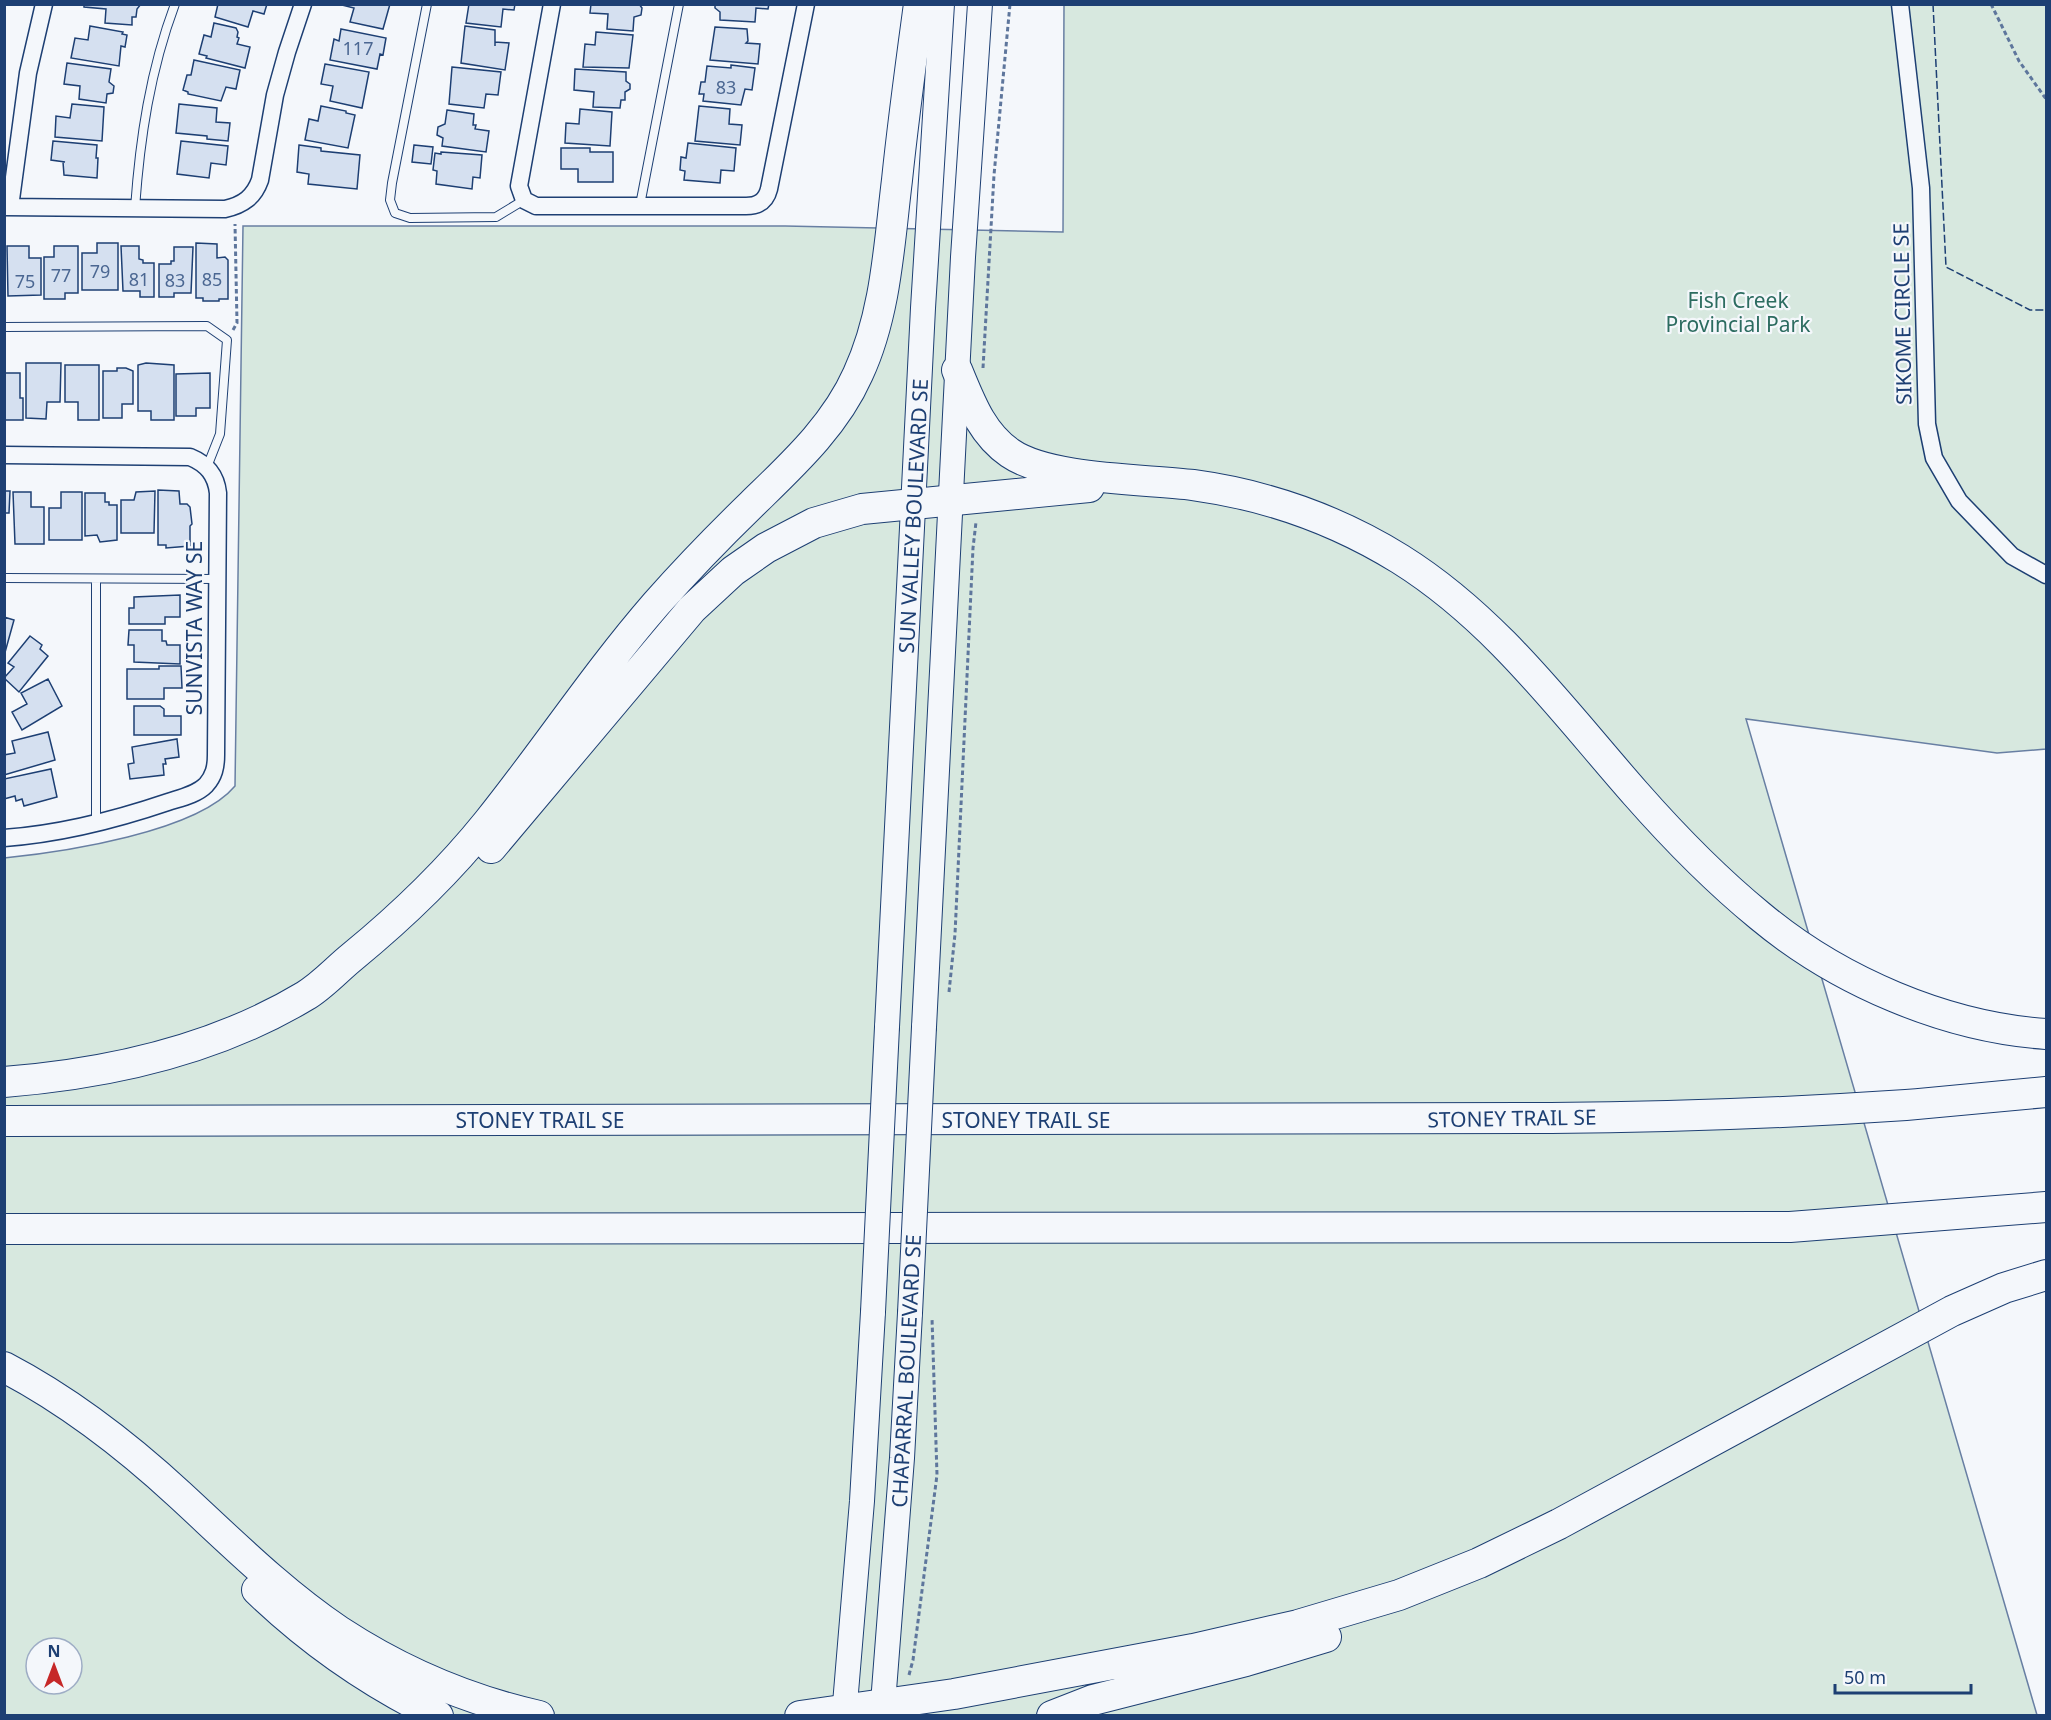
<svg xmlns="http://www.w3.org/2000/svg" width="2051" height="1720" font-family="'Noto Sans',sans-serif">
<rect width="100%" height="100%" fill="#f4f7fb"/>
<path fill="#d7e8df" stroke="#687fa3" stroke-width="1.5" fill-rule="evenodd" d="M 1064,5 L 2046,5 L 2046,749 L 1997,753 L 1746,719 L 2037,1715 L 5,1715 L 4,858 C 64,852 197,832 235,786 L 243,226 L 785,226 L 1063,232 ZM 36,1648 L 72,1648 L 72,1684 L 36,1684 Z"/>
<path fill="#d5e0f0" stroke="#1d3f73" stroke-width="1.5" d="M 84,4 L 141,4 L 137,9 L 136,17 L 132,17 L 132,25 L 105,23 L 106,9 L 84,7 Z
M 218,4 L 267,4 L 264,14 L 253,11 L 248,27 L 215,17 Z
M 390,4 L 383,29 L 350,22 L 354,8 L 342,5 Z
M 469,4 L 515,4 L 514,10 L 503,9 L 501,27 L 466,23 Z
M 591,4 L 639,4 L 642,8 L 641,15 L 634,17 L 633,31 L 607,29 L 608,14 L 590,13 Z
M 715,4 L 769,4 L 768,9 L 756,8 L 755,22 L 720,20 L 720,12 L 715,8 Z
M 214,23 L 236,28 L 238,32 L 237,37 L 239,38 L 237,44 L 250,47 L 245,68 L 206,58 L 207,56 L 199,54 L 204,35 L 211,37 Z
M 90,26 L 123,32 L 122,34 L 127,35 L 125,47 L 121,46 L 119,66 L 71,58 L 75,38 L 88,40 Z
M 465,26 L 495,30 L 495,46 L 495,42 L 509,43 L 505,70 L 461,63 Z
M 715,27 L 747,29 L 748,41 L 746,43 L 760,44 L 758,64 L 710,60 Z
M 341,29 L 386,38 L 383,55 L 380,54 L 377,69 L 330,60 L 334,39 L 339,41 Z
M 596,32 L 633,35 L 629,68 L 583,67 L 585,44 L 595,45 Z
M 194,60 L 240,70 L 236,89 L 226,87 L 221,101 L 188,94 L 188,92 L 183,90 L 187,75 L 191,75 Z
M 67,63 L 111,69 L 109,82 L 114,86 L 113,93 L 107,94 L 106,103 L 79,99 L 80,86 L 64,84 Z
M 325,64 L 369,72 L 362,108 L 330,101 L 333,86 L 321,84 Z
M 731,65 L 755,68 L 752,90 L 745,89 L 741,105 L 703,101 L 704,94 L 699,94 L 701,82 L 705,82 L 707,66 L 731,68 Z
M 452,67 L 501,72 L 498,95 L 486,94 L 484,108 L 449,104 Z
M 575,69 L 626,72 L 626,81 L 630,84 L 630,89 L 625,92 L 625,100 L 621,100 L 620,108 L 593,107 L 594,92 L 574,90 Z
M 72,104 L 104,107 L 102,141 L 55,137 L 56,116 L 70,118 Z
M 179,104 L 217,108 L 216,122 L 230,123 L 228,141 L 207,139 L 207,136 L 176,133 Z
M 321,106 L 346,111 L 346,113 L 355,115 L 348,148 L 305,140 L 309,119 L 318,121 Z
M 699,106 L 730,109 L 729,124 L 742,125 L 740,145 L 695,141 Z
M 580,109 L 612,112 L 610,146 L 565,143 L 566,123 L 579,124 Z
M 447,110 L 474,114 L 473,125 L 476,125 L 475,129 L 489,131 L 486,152 L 442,146 L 443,138 L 437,135 L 438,127 L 445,124 Z
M 53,141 L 97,145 L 96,158 L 98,158 L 97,178 L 64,175 L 63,162 L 65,162 L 51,160 Z
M 181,141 L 228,146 L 226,165 L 211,163 L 209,178 L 177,174 Z
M 688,143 L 736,148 L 734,171 L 721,170 L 720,183 L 684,180 L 685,171 L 680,170 L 681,157 L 686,158 Z
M 299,145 L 321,148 L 321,151 L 360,155 L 357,189 L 308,184 L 309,174 L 297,172 Z
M 414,145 L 433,147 L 431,164 L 412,162 Z
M 561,148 L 590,148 L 590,152 L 613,152 L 613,182 L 578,182 L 578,169 L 561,169 Z
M 441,152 L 482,155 L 480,178 L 473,177 L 472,189 L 436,184 L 437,171 L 433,170 L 435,153 L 441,154 Z
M 97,243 L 118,243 L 118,290 L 82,290 L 82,253 L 97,253 Z
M 196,243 L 217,244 L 217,258 L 225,257 L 228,260 L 228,299 L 219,299 L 219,301 L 203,301 L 203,298 L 196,298 Z
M 7,246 L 29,246 L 29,258 L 41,258 L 41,295 L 8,296 Z
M 54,246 L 78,246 L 78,293 L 65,293 L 65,299 L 44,299 L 44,257 L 54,257 Z
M 121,246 L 139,246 L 139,259 L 143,260 L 143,263 L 154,263 L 154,297 L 140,297 L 140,291 L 123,291 Z
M 174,247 L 193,247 L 191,293 L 174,293 L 174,297 L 159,297 L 159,264 L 171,264 L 171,261 L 174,261 Z
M 26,363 L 61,363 L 60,402 L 47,402 L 46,419 L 26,418 Z
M 146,363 L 174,365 L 174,420 L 151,420 L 151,411 L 138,411 L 138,365 Z
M 65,365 L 99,365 L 99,420 L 78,420 L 78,402 L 65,402 Z
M 117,368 L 126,368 L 133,371 L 133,404 L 122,404 L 122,418 L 103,418 L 103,371 L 117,371 Z
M 4,373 L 20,373 L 20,398 L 23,398 L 23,420 L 4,420 Z
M 210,373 L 210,408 L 196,408 L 196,416 L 176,416 L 176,374 Z
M 158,490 L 179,491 L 180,504 L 187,504 L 190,507 L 192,524 L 190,526 L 190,546 L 166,548 L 166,545 L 158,545 Z
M 4,491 L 10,491 L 9,513 L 5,513 L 4,523 Z
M 155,491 L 154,533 L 121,533 L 121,500 L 134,500 L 136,492 Z
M 13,492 L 31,492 L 31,507 L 44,507 L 44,544 L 15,544 Z
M 61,492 L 82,492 L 82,540 L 49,540 L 49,508 L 61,508 Z
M 85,493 L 105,493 L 105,502 L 109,502 L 109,505 L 117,505 L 117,540 L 100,542 L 97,535 L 85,536 Z
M 180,595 L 180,617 L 165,617 L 165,624 L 129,624 L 129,608 L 134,608 L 134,597 Z
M 4,617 L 14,620 L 4,656 Z
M 129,630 L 162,630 L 162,641 L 166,641 L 167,645 L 180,645 L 180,664 L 134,662 L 134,645 L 128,645 Z
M 30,636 L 42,645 L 40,649 L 48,656 L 19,692 L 4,678 L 14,667 L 8,663 Z
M 159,666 L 181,666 L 182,688 L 164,688 L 164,699 L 127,699 L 127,669 L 159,669 Z
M 48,679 L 62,706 L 22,730 L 12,712 L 27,704 L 21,693 Z
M 134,706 L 160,706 L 164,709 L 164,716 L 181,716 L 181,735 L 134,735 Z
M 48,732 L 55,760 L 4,775 L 4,755 L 15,753 L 12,741 Z
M 177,739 L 179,757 L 165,759 L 166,764 L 163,764 L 164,775 L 130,779 L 128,764 L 134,763 L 132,747 Z
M 51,769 L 57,797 L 24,806 L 22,799 L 16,801 L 15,796 L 4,799 L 4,779 Z"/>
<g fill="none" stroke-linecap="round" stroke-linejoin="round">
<g stroke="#1d3f73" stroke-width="10">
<path id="lane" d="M 427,4 L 392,183 L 390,200 L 395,213 L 410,218 L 496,217 L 524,200
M 640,205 L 679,4
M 135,208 C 140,138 150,71 175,4
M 4,327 L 207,326 L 227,340 L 220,434 L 207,467
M 4,578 L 217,579
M 96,823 L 96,579"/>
</g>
<g stroke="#1d3f73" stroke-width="19">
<path id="street" d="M 552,4 L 519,186 L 524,200 L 536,206 L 746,206 C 758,206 766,201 769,189 L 806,4
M 1900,4 L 1921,188 L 1927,424 L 1934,458 L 1959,501 L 2012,556 L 2046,575
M 4,207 L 225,209 C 243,205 254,197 260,180 L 275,95 L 287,52 L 303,4
M 10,207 L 28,73 L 44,4
M 4,455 L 190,457 C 207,464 216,475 218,493 L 216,755 C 216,767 214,776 206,785 C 196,795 180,798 168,802 C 115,820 60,834 4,838"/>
</g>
<g stroke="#1d3f73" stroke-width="26">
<path id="secondary" d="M 887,1027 L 923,308 L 942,4
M 924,1027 L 963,257 L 980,4
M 844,1716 L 862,1501 L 873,1312
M 882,1716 L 902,1458 L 910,1313"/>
</g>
<g stroke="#1d3f73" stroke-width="32">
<path id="highway" d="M 957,370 C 970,401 981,433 1010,453 C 1049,480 1144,479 1193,485 C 1266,495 1337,520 1400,559 C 1496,619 1562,710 1636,794 C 1673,836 1716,880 1760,916 C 1838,981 1945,1027 2046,1034
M 491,848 L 692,609 L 733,571 L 766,548 L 814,523 L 862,509 L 1089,487
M 4,1082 C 107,1074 215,1050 305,996 C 322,986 336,970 352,957 C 402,916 447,873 488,822 C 545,751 596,673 656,604 C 687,569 719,536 752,504 C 792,465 835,426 858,374 C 886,314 889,245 897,180 C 903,121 911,63 919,4
M 4,1121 L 1551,1118 C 1669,1117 1788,1113 1906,1105 C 1953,1101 2000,1096 2046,1092
M 4,1229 L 1790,1227 L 2046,1207
M 4,1367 C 69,1401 127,1446 180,1495 C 231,1542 281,1592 339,1631 C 400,1671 468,1700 539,1716
M 257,1590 C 311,1642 370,1683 438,1716
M 800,1716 L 954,1694 L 1193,1649 L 1298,1625 L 1399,1595 L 1479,1563 L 1559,1524 L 1952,1311 L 2004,1288 L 2046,1275
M 1052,1716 L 1093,1700 L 1246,1661 L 1326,1637"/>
</g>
<path stroke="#5e769c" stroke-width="3" stroke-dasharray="4.5 3" stroke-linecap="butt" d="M 1991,4 L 2019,61 L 2046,99
M 233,330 L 237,323 L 235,224
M 983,368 L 994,175 L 1010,4
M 949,992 L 955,934 L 973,548 L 976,522
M 909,1675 L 913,1660 L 937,1475 L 932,1318"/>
<use href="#lane" stroke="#f4f7fb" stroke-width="8"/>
<use href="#street" stroke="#f4f7fb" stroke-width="16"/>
<use href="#secondary" stroke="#f4f7fb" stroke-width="24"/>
<use href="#highway" stroke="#f4f7fb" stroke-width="30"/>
<g stroke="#1d3f73" stroke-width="26" stroke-linecap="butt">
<path id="secondary-bridge" d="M 873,1312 L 887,1027
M 910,1313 L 924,1027"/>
</g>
<use href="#secondary-bridge" stroke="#f4f7fb" stroke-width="24"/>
<path stroke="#1d3f73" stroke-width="1.5" stroke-dasharray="8 3" stroke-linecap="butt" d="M 1933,4 L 1946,267 L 2030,310 L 2046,310"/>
</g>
<g text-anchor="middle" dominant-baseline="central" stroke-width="4.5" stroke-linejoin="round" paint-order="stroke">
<g font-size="18" fill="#4b6792">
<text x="358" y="48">117</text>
<text x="726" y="87">83</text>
<text x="100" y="271">79</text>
<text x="61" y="275">77</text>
<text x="139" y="279">81</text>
<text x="212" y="279">85</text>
<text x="175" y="280">83</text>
<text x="25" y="281">75</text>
</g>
<g font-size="21" fill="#2c6c60" stroke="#f4f7fb">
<text x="1738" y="300">Fish Creek<tspan x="1738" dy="24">Provincial Park</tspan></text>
</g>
<g font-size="21" fill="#1d3f73" stroke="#f4f7fb">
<text transform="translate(1902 314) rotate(-91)">SIKOME CIRCLE SE</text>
<text transform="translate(913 516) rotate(-87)">SUN VALLEY BOULEVARD SE</text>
<text transform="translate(194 628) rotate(-90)">SUNVISTA WAY SE</text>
<text transform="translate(1512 1118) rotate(-1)">STONEY TRAIL SE</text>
<text x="540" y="1120">STONEY TRAIL SE</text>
<text x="1026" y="1120">STONEY TRAIL SE</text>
<text transform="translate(906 1371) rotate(-87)">CHAPARRAL BOULEVARD SE</text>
</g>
</g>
<rect width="2051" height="1720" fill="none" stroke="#1d3f73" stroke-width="12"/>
<g transform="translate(54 1666)"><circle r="28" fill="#f4f7fb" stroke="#9eadc5" stroke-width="1.5"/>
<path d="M0-4.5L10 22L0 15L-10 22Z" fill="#c62828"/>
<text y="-9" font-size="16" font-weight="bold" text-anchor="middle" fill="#1d3f73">N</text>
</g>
<path d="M1835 1684v9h136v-9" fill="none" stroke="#1d3f73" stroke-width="3"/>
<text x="1844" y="1684" font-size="18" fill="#1d3f73" stroke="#f4f7fb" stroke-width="4.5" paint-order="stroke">50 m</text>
</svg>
